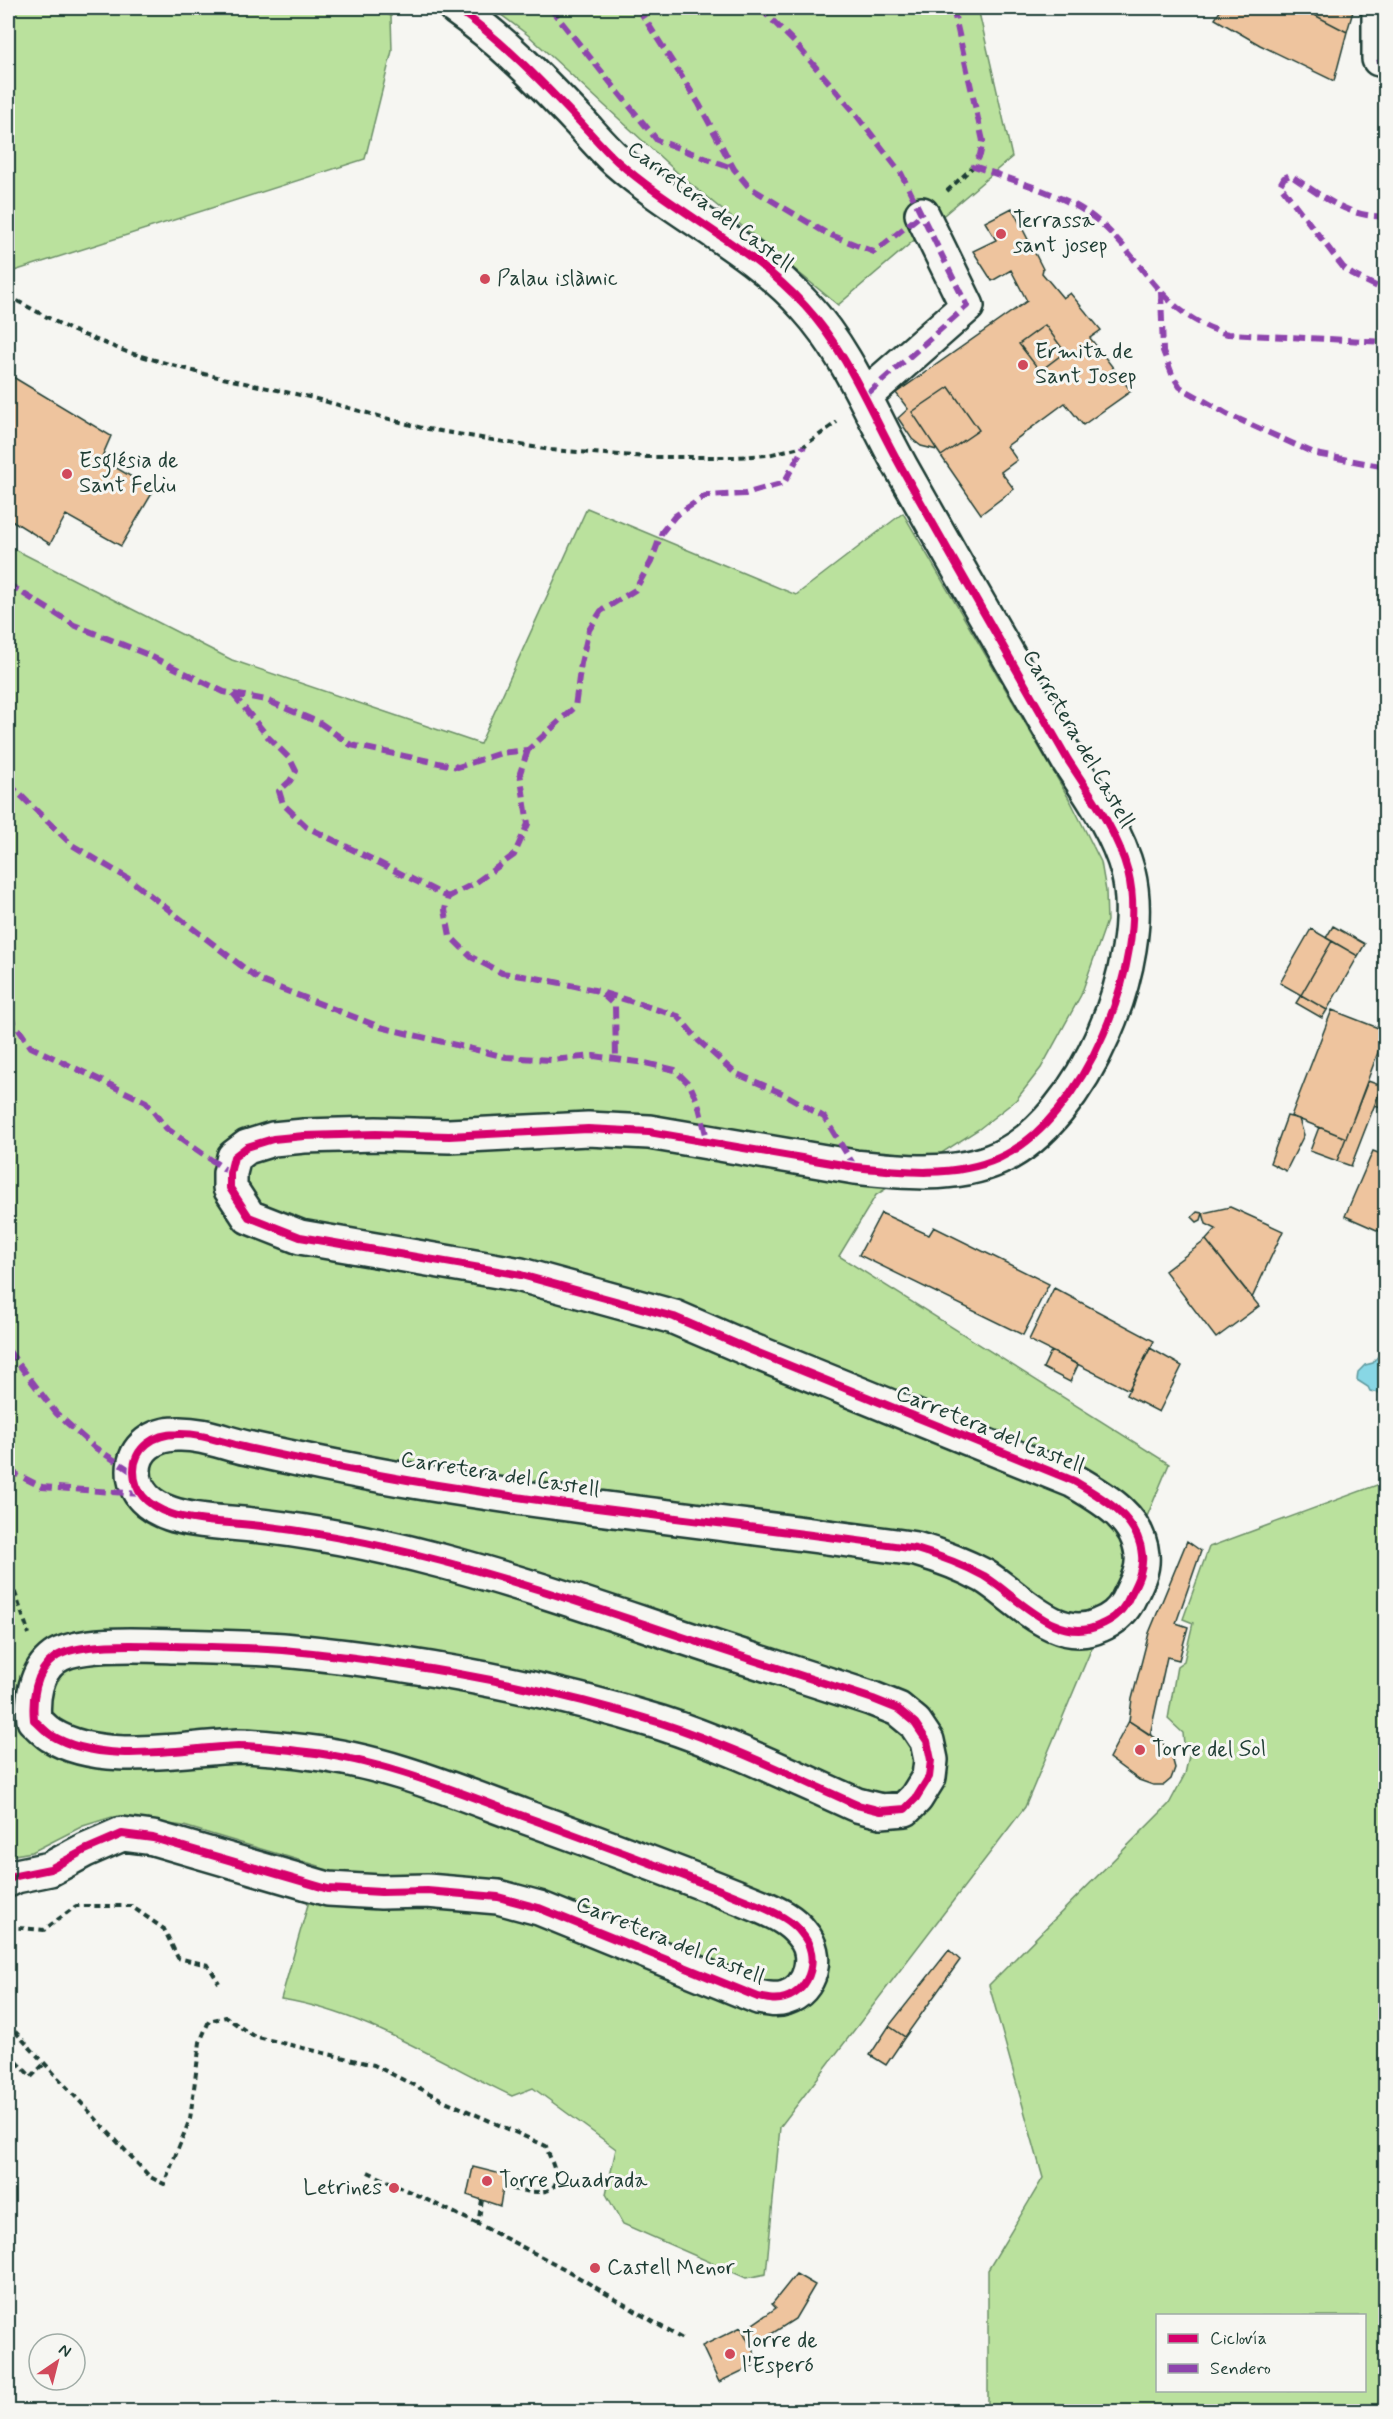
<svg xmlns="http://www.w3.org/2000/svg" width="1393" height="2419" font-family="Mynerve,sans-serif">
<rect width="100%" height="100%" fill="#f6f6f2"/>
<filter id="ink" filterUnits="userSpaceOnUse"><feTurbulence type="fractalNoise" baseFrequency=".0167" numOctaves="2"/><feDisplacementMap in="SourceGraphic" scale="12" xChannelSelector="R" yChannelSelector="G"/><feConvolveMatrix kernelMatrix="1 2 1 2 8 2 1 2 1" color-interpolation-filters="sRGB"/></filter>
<g filter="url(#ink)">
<path fill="#bae19d" stroke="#6c8f68" stroke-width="1.5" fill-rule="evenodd" d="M 8,8 L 375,8 L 391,16 L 392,51 L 365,159 L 8,273 Z
M 492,8 L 978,8 L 1012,157 L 838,305 L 681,176 L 528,35 Z
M 587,508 L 796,595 L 903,513 L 1071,802 L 1101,862 L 1106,891 L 1107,921 L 1081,995 L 1041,1068 L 1016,1100 L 979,1129 L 876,1195 L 839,1256 L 1169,1464 L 1025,1807 L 780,2127 L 766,2274 L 746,2278 L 623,2224 L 606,2194 L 616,2149 L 533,2088 L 512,2096 C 436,2060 365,2012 281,1999 L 319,1866 L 184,1826 L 112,1817 L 83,1826 L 32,1852 L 8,1856 L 8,546 L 232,660 L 480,744 Z
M 1385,1482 L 1385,2411 L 988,2411 L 988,2270 L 1043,2178 L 989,1985 L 1169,1804 L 1185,1774 L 1190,1751 L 1184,1744 L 1183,1733 L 1168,1719 L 1177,1666 L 1184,1661 L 1193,1623 L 1183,1619 L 1209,1547 ZM 1158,2316 L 1364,2316 L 1364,2390 L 1158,2390 Z"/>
<path fill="#88d7e5" stroke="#5e999e" stroke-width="1.5" d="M 1385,1350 L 1385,1383 L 1379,1393 L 1370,1391 L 1368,1387 L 1357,1380 L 1358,1372 L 1365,1365 L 1373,1363 L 1381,1352 Z"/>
<path fill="#eec49e" stroke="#1f3d34" stroke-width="1.5" d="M 1222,8 L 1301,8 L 1347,32 L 1334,81 L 1260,45 L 1215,19 Z
M 1301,8 L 1354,8 L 1347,32 Z
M 1012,208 L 1043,269 L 1042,273 L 1063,298 L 1070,293 L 1101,330 L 1090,338 L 1131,391 L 1083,425 L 1065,403 L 1007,446 L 1017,460 L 1001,472 L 1014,489 L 981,514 L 937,450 L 921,446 L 912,439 L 898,418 L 908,409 L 896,393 L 1027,301 L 1011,270 L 992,281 L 973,251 L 996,240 L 985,222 Z
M 1045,325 L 1065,352 L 1040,371 L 1019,344 Z
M 8,374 L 111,436 L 101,459 L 154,490 L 121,546 L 66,515 L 50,544 L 8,518 Z
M 949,387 L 979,430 L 941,456 L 912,412 Z
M 1333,926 L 1365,944 L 1358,956 L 1326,938 Z
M 1311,929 L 1332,941 L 1301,995 L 1280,983 Z
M 1332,941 L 1358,956 L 1327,1010 L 1301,995 Z
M 1301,995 L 1327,1010 L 1322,1018 L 1296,1003 Z
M 1332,1010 L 1386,1031 L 1346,1138 L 1291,1116 Z
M 1368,1081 L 1382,1086 L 1351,1166 L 1337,1161 Z
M 1382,1086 L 1386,1088 L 1386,1109 L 1375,1105 Z
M 1287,1116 L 1299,1119 L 1304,1135 L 1286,1171 L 1270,1163 Z
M 1319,1127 L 1346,1138 L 1337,1161 L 1310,1151 Z
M 1373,1151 L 1386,1156 L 1386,1234 L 1345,1216 Z
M 1230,1207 L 1283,1231 L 1252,1298 L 1206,1240 L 1216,1229 L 1206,1224 L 1203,1213 Z
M 1197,1212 L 1203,1213 L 1201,1220 L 1197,1222 L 1192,1217 Z
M 881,1213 L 929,1235 L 934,1227 L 1049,1284 L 1023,1335 L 859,1255 Z
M 1206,1240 L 1259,1306 L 1216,1338 L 1165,1271 Z
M 1054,1288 L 1154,1341 L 1129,1390 L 1029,1340 Z
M 1150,1348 L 1182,1366 L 1159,1412 L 1126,1395 Z
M 1051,1351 L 1078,1365 L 1070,1382 L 1043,1368 Z
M 1187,1541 L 1201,1551 L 1176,1623 L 1188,1627 L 1179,1660 L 1167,1657 L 1150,1735 L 1129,1721 L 1132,1699 L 1149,1633 Z
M 1129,1721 L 1162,1742 L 1172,1757 L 1175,1768 L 1171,1779 L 1164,1785 L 1153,1785 L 1139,1780 L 1109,1758 Z
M 949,1950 L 960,1960 L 905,2037 L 889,2026 Z
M 889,2026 L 905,2037 L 886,2065 L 870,2055 Z
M 473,2167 L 505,2175 L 500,2206 L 467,2195 Z
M 796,2274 L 815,2285 L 795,2319 L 751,2347 L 743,2331 L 776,2308 L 772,2304 Z
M 741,2327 L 759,2363 L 719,2382 L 702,2346 Z"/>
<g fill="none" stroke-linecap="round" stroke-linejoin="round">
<g stroke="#1f3d34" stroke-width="38">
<path id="minor" d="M 1379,8 L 1379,59
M 866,395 L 967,306 L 922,214
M 8,1880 L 16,1876 L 50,1869 L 85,1850 L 122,1834 L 153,1838 L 328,1889 L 381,1892 L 427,1891 L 498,1897 L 539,1908 L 758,1997 C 768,1999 776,2001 785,1998 C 812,1990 820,1954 802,1934 C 792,1920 776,1913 760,1906 C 682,1874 603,1845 523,1816 C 453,1790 381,1760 307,1752 C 284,1749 260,1746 238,1746 C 182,1748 101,1766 51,1735 C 45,1731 40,1725 34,1720 C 32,1699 35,1672 54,1658 C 76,1641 146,1645 174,1646 C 210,1647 247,1647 283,1650 C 410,1662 539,1685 661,1723 C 729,1745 792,1776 857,1805 L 881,1811 L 905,1809 L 916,1798 L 929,1777 L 931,1760 L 927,1741 L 915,1723 L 898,1709 L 873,1699 C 797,1674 720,1650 644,1624 C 509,1579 374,1534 230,1523 C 198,1521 134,1517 134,1471 C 134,1447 155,1434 177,1434 C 202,1433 224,1443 247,1448 C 302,1460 358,1472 413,1481 C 580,1509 749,1525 916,1549 C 940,1556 962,1564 984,1576 C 1017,1596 1057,1646 1100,1625 C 1112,1620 1120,1614 1127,1602 C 1134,1587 1144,1572 1142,1555 C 1139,1518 1103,1498 1074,1481 L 746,1348 L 674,1317 L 521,1275 L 300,1237 L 249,1217 L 230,1188 L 230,1173 L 234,1157 L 247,1147 L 273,1139 L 304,1136 L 376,1134 L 449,1136 L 588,1129 L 649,1132 L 855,1167 C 901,1172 955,1178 999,1158 C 1084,1120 1150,960 1128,872 C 1117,831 1091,795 1068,760 C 1012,662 956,565 901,467 C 870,412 849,354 805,306 C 751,246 677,214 617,161 C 604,149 592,135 580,122 C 542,82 501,39 456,8"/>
</g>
<path stroke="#1f3d34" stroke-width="4" stroke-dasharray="6 4.5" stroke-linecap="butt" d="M 947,191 L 974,166
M 8,296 L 71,330 L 127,352 L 204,374 L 309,397 L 422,428 L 551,450 L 647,457 L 737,457 L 768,455 L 804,446 L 837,422
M 8,1572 L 29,1634
M 8,1927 L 44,1930 L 76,1906 L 131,1906 L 164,1929 L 178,1958 L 208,1965 L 219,1983
M 8,2024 L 150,2177 L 164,2184 L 190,2119 L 200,2042 L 209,2021 L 226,2017 L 253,2036 L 374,2065 L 443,2100 L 546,2146 C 549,2156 555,2167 556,2178 C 558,2201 515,2189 503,2187
M 10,2054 L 31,2077 L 45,2063
M 368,2172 L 478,2224
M 482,2200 L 478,2224 L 563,2268 L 684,2340"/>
<use href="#minor" stroke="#f6f6f2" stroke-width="33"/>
<path stroke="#8e44ad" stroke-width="6" stroke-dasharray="12 6" stroke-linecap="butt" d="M 550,8 L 657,140 L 734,169
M 638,8 L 699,104 L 734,169 L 749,187 L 826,233 L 874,252 L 922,214
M 760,8 L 794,42 L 851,108 L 901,173 L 967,306 L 866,395
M 953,8 L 983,141 L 980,155 L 974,166 C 1008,179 1060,193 1089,214 C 1143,253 1157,315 1228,334 L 1386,342
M 1379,59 L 1386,75
M 1386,216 C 1349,219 1319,194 1290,175 L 1284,178 L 1280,185 L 1343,267 L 1353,275 L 1386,291
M 1161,292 L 1163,351 L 1172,374 L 1180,387 L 1227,414 L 1316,454 L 1386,467
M 8,584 L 74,625 L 146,654 L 224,692 L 266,700 L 320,723 L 351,745 L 458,767 L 501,753 L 528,750 L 575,707 L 581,663 L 589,630 L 601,611 L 635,590 L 651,562 L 662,532 L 675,516 L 705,496 L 745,494 L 784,483 L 804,446
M 233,694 L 268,737 L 290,759 L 296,771 L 290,781 L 279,791 L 283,804 L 307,827 L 448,897
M 528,750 L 520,773 L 528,824 L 514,855 L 475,883 L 448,897 L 445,910 L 450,936 L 471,957 L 502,973 L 536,978 L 599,991 L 615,1006 L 616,1059
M 8,783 L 72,845 L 129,879 L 261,981 L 380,1027 L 506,1057 L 551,1060 L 594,1056 L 645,1063 L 675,1070 L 690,1085 L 698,1103 L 708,1142
M 604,993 L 678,1016 L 699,1041 L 735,1073 L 784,1094 L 824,1117 L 855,1167
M 8,1014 L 31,1047 L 146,1102 L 166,1128 L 230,1173
M 8,1350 L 56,1413 L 94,1447 L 134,1473
M 8,1470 L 42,1487 L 142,1494"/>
<g stroke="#f6f6f2" stroke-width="11">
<path id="cycleway" d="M 8,1880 L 16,1876 L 50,1869 L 85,1850 L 122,1834 L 153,1838 L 328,1889 L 381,1892 L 427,1891 L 498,1897 L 539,1908 L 758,1997 C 768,1999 776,2001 785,1998 C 812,1990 820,1954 802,1934 C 792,1920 776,1913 760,1906 C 682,1874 603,1845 523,1816 C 453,1790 381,1760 307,1752 C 284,1749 260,1746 238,1746 C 182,1748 101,1766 51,1735 C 45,1731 40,1725 34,1720 C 32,1699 35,1672 54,1658 C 76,1641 146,1645 174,1646 C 210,1647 247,1647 283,1650 C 410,1662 539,1685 661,1723 C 729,1745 792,1776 857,1805 L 881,1811 L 905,1809 L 916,1798 L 929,1777 L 931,1760 L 927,1741 L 915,1723 L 898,1709 L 873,1699 C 797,1674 720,1650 644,1624 C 509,1579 374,1534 230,1523 C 198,1521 134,1517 134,1471 C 134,1447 155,1434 177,1434 C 202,1433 224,1443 247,1448 C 302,1460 358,1472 413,1481 C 580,1509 749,1525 916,1549 C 940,1556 962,1564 984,1576 C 1017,1596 1057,1646 1100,1625 C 1112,1620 1120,1614 1127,1602 C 1134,1587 1144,1572 1142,1555 C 1139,1518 1103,1498 1074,1481 L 746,1348 L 674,1317 L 521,1275 L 300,1237 L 249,1217 L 230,1188 L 230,1173 L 234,1157 L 247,1147 L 273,1139 L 304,1136 L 376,1134 L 449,1136 L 588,1129 L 649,1132 L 855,1167 C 901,1172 955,1178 999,1158 C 1084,1120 1150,960 1128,872 C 1117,831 1091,795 1068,760 C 1012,662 956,565 901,467 C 870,412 849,354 805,306 C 751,246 677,214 617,161 C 604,149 592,135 580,122 C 542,82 501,39 456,8"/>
</g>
<use href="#cycleway" stroke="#d6006c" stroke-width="8"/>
</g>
</g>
<g fill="#d1495b" stroke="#f6f6f2" stroke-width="2">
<circle cx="1001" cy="234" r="6"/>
<circle cx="485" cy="279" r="6"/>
<circle cx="1023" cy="365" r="6"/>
<circle cx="67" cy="474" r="6"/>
<circle cx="1140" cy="1750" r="6"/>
<circle cx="487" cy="2181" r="6"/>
<circle cx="394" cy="2188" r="6"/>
<circle cx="595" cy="2268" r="6"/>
<circle cx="730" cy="2354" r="6"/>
</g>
<g text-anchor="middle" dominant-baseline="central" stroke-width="6" stroke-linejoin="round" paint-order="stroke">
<g font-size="22" fill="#1f3d34" stroke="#f6f6f2">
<text transform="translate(710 207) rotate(37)">Carretera del Castell</text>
<text transform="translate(1078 739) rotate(60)">Carretera del Castell</text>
<text transform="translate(990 1430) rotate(22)">Carretera del Castell</text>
<text transform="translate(500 1475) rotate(9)">Carretera del Castell</text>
<text transform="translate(670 1941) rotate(22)">Carretera del Castell</text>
</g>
<g font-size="22" fill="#1f3d34" stroke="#f6f6f2" text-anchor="start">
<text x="1013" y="221">Terrassa<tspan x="1013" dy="25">sant josep</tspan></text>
<text x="497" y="279">Palau islàmic</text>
<text x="1035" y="352">Ermita de<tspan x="1035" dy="25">Sant Josep</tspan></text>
<text x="79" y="461">Església de<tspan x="79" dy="25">Sant Feliu</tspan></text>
<text x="1152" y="1750">Torre del Sol</text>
<text x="499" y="2181">Torre Quadrada</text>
<text x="382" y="2188" text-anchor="end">Letrines</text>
<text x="607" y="2268">Castell Menor</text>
<text x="742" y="2341">Torre de<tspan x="742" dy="25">l'Esperó</tspan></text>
</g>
</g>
<rect width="1393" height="2419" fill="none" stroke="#f6f6f2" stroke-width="30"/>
<rect x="15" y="15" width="1363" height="2389" fill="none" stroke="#1f3d34" stroke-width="2" filter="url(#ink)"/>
<rect x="1156" y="2314" width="210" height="78" fill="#f6f6f2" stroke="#a0aca6" stroke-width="1.5"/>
<rect x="1168" y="2334" width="30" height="9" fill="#d6006c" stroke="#a0aca6" stroke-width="1.5"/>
<text x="1210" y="2344" font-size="18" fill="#1f3d34">Ciclovía</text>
<rect x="1168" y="2364" width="30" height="9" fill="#8e44ad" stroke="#a0aca6" stroke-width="1.5"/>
<text x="1210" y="2374" font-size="18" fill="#1f3d34">Sendero</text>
<g transform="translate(57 2362) rotate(35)"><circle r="28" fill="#f6f6f2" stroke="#a0aca6" stroke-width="1.5"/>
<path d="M0-4.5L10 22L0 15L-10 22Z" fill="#d1495b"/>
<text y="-9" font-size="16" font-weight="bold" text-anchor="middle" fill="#1f3d34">N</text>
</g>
</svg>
